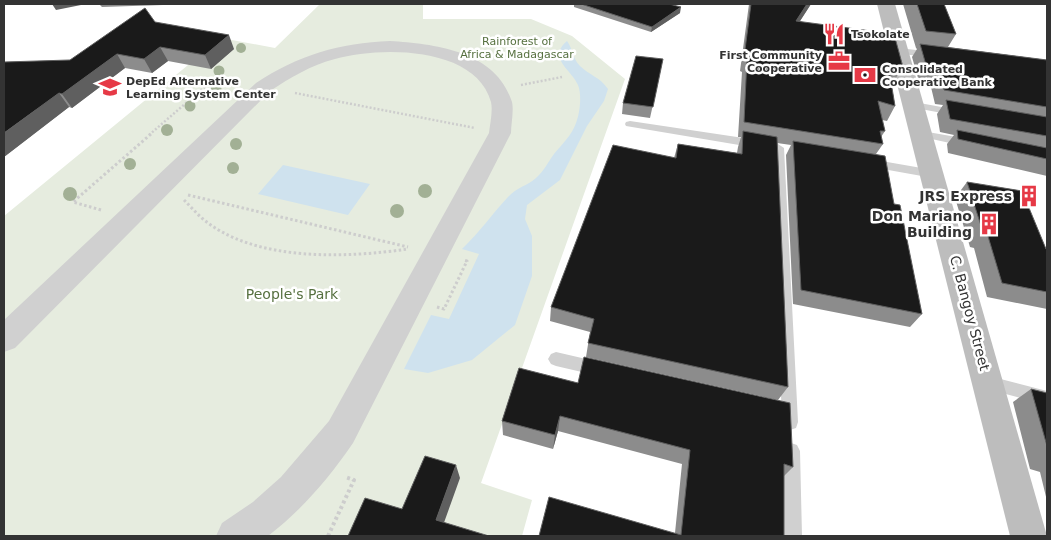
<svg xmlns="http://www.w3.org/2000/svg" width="1051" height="540" font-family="'DejaVu Sans',sans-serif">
<rect width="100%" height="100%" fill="#fff"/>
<path fill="#e6ecdf" d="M 320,4 L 423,4 L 423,19 L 531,19 L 572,36 L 625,79 L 481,483 L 532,500 L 522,536 L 4,536 L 4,216 L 221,38 L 275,48 Z"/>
<path fill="#cfe2ee" d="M 567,41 C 573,49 572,58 580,66 C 589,75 600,77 608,89 L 604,101 L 587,126 L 560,180 L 527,205 L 525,219 L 532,236 L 532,276 L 515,325 L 472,360 L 428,373 L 404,369 L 431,315 L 449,319 L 479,254 L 462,249 C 479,233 492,214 508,197 C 517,187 527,186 536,178 C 544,171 548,162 554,154 C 562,144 572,135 576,123 C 580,113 582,95 578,85 C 571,69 547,58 567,41 Z
M 283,165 L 370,184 L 348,215 L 258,194 Z"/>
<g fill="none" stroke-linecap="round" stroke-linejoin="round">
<path stroke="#cdcdcd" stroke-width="2.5" stroke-dasharray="2 2" stroke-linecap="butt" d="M 521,85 L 562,77
M 295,93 L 475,128
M 149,135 L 215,78 L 235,82"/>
<path stroke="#cdcdcd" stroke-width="3" stroke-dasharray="2.5 2.5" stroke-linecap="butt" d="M 188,195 L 408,247
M 184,200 C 190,206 196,213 203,219 C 254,262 346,258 408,249
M 101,210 L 73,202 L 151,134
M 437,307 L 444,309 L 467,261 L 463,260"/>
<path stroke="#cdcdcd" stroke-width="4" stroke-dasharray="3 3" stroke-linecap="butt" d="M 328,536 L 354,480 L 345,477"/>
<path fill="#d0d0d0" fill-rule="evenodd" d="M 899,48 L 933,52 L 938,55 L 933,58 L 896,53 L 894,51 Z
M 914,102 L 958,110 L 963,113 L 958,116 L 910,107 L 909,105 Z
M 630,121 L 757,140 L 763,144 L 757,148 L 626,126 L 625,124 L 626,122 Z
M 922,131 L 968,139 L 974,143 L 968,147 L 918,136 L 916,134 L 918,132 Z
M 778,144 L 784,148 L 798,422 L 796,428 L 790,430 L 784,428 L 782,422 L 772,148 Z
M 870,159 L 933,170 L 939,174 L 933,178 L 866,166 L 864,163 L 866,160 Z
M 556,352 L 599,362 L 605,364 L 607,369 L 605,374 L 599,376 L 556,366 L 551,364 L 548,359 L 551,354 Z
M 989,376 L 1047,391 L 1047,405 L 983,388 L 981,383 L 983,378 Z
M 791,443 L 797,445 L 800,451 L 802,536 L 784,536 L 782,451 L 785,445 Z"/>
<path fill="#d0d0d0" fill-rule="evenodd" d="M 390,41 C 436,44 496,51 512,102 C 514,111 511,124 511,133 L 353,443 C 329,478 302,510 268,536 L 216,536 L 222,523 L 253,502 L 281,477 L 329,421 L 489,133 C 490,124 493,111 491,102 C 476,46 380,46 335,59 C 311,65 290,78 270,91 L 15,348 L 4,352 L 4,320 L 256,83 C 298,55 340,43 390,41 Z"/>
<path fill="#bdbdbd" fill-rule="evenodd" d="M 877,4 L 895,4 L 1047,536 L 1010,536 Z"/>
</g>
<g fill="#a2b095">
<circle cx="241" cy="48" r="5"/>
<circle cx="219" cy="71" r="5.5"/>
<circle cx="216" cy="89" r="5.5"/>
<circle cx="190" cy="106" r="5.5"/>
<circle cx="167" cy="130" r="6"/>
<circle cx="236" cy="144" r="6"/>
<circle cx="130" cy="164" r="6"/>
<circle cx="233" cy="168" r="6"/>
<circle cx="425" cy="191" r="7"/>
<circle cx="70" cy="194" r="7"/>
<circle cx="397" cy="211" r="7"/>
</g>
<path fill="#8c8c8c" d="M 99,4 L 162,4 L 163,5 L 102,7 Z
M 574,4 L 670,4 L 680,13 L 651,32 L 574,7 Z
M 749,4 L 811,4 L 800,21 L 903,67 L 894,81 L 891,81 L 895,106 L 887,121 L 882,120 L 885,131 L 881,137 L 883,144 L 876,154 L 894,204 L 922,314 L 910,327 L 793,304 L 786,155 L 791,145 L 777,143 L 788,387 L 778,400 L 586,357 L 590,332 L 550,321 L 551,307 L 674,158 L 678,144 L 737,153 L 738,147 L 741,137 L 738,137 L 742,72 L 740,71 Z
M 903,4 L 944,4 L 956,34 L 948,47 L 1047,60 L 1047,176 L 948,153 L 947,144 L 954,135 L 940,132 L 937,114 L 943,105 L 935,104 L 931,87 L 920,85 L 912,57 L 917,49 L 916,48 Z
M 155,22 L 234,49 L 211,69 L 168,61 L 152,73 L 125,68 L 72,108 L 69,107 L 4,157 L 70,60 Z
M 663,59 L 650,118 L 622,114 L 623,103 Z
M 967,182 L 1046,249 L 1047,249 L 1047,309 L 987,297 L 974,248 L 970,247 L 955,198 Z
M 519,368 L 793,467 L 784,476 L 784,536 L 539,536 L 675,533 L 682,464 L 558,431 L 553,449 L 503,435 L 502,421 Z
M 1031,389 L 1047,393 L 1047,501 L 1040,472 L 1030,469 L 1013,402 Z"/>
<path fill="#5f5f5f" d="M 52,4 L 86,4 L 56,10 Z
M 807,4 L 811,4 L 791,35 L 796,21 Z
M 681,7 L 680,13 L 651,32 L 652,27 Z
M 229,35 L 234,49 L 211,69 L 205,55 Z
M 160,47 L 168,61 L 152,73 L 144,59 Z
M 117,54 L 125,68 L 72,108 L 62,94 Z
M 59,93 L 69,107 L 4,157 L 4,133 Z
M 560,416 L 558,431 L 553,449 L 555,435 Z
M 456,465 L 460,478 L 441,531 L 436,520 Z"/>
<path fill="#1a1a1a" stroke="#5f5f5f" d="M 581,4 L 669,4 L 681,7 L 652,27 Z
M 751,4 L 807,4 L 796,21 L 894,34 L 903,67 L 888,64 L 895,106 L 878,101 L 885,131 L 880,131 L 883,144 L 744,122 L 747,58 L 744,57 Z
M 917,4 L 944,4 L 956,34 L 926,31 Z
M 145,8 L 155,22 L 229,35 L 205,55 L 160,47 L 144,59 L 117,54 L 62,94 L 59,93 L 4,133 L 4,62 L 70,60 Z
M 920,44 L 1047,60 L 1047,107 L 944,90 L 940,73 L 928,72 Z
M 636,56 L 663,59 L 653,107 L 623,103 Z
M 946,100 L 1047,117 L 1047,136 L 950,119 Z
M 957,130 L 1047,148 L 1047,159 L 958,139 Z
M 743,131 L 777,137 L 788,387 L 588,343 L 594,319 L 551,307 L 613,145 L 676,158 L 678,144 L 742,154 Z
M 793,141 L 885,156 L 894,204 L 900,205 L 922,314 L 801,290 Z
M 967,182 L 1022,191 L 1046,249 L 1047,249 L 1047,292 L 1002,283 L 987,233 L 983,232 Z
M 584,357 L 790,403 L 793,467 L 784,464 L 784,536 L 539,536 L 549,497 L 681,535 L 690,450 L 560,416 L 555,435 L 502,421 L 519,368 L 578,383 Z
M 1031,389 L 1047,393 L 1047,446 Z
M 425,456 L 456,465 L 436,520 L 489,536 L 348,536 L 365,498 L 402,509 Z"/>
<defs>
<g id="restaurant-bare" transform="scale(1.725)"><path d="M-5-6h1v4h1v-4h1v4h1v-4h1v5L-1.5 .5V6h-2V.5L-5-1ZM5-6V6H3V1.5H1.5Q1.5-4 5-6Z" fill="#e63946" stroke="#fff" stroke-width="2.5" paint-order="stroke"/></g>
<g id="office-bare" transform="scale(1.725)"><path d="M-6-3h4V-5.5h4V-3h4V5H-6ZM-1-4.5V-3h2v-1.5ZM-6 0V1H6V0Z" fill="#e63946" stroke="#fff" stroke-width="2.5" paint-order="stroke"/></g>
<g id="bank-bare" transform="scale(1.725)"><path d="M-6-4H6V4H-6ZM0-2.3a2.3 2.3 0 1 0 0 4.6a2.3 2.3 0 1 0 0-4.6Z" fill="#e63946" stroke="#fff" stroke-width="2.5" paint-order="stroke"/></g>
<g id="school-bare" transform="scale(1.725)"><path d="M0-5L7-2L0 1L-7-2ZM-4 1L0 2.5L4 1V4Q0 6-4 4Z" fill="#e63946" stroke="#fff" stroke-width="2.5" paint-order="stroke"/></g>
<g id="building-bare" transform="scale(1.725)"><path d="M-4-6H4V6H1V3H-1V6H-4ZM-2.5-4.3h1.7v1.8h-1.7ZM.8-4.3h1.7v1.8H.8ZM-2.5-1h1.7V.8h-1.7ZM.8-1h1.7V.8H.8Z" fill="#e63946" stroke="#fff" stroke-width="2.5" paint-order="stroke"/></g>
</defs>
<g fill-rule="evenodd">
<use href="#restaurant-bare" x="834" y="34"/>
<use href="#office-bare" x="839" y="61"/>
<use href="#bank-bare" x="865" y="75"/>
<use href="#school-bare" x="110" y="87"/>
<use href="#building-bare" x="1029" y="196"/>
<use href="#building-bare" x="989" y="224"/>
</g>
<g text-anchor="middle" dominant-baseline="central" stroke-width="5" stroke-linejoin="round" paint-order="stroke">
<g font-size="11" font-weight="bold" fill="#333" stroke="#fff" text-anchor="start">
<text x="851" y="34">Tsokolate</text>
<text x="822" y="55" text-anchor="end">First Community<tspan x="822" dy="13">Cooperative</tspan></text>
<text x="882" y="69">Consolidated<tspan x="882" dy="13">Cooperative Bank</tspan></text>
<text x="126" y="81">DepEd Alternative<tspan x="126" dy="13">Learning System Center</tspan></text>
</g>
<g font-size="11" fill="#56703f" stroke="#fff">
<text x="517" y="41">Rainforest of<tspan x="517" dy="13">Africa &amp; Madagascar</tspan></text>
</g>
<g font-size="14" font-weight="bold" fill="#333" stroke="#fff" text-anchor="end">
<text x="1012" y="196">JRS Express</text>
<text x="972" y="216">Don Mariano<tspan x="972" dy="16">Building</tspan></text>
</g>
<g font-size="14" fill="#56703f" stroke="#fff">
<text x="292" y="294">People's Park</text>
</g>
<g font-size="14" fill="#333" stroke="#fff">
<text transform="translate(970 313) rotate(75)">C. Bangoy Street</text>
</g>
</g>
<rect width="1051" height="540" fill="none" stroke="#333333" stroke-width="10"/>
</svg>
